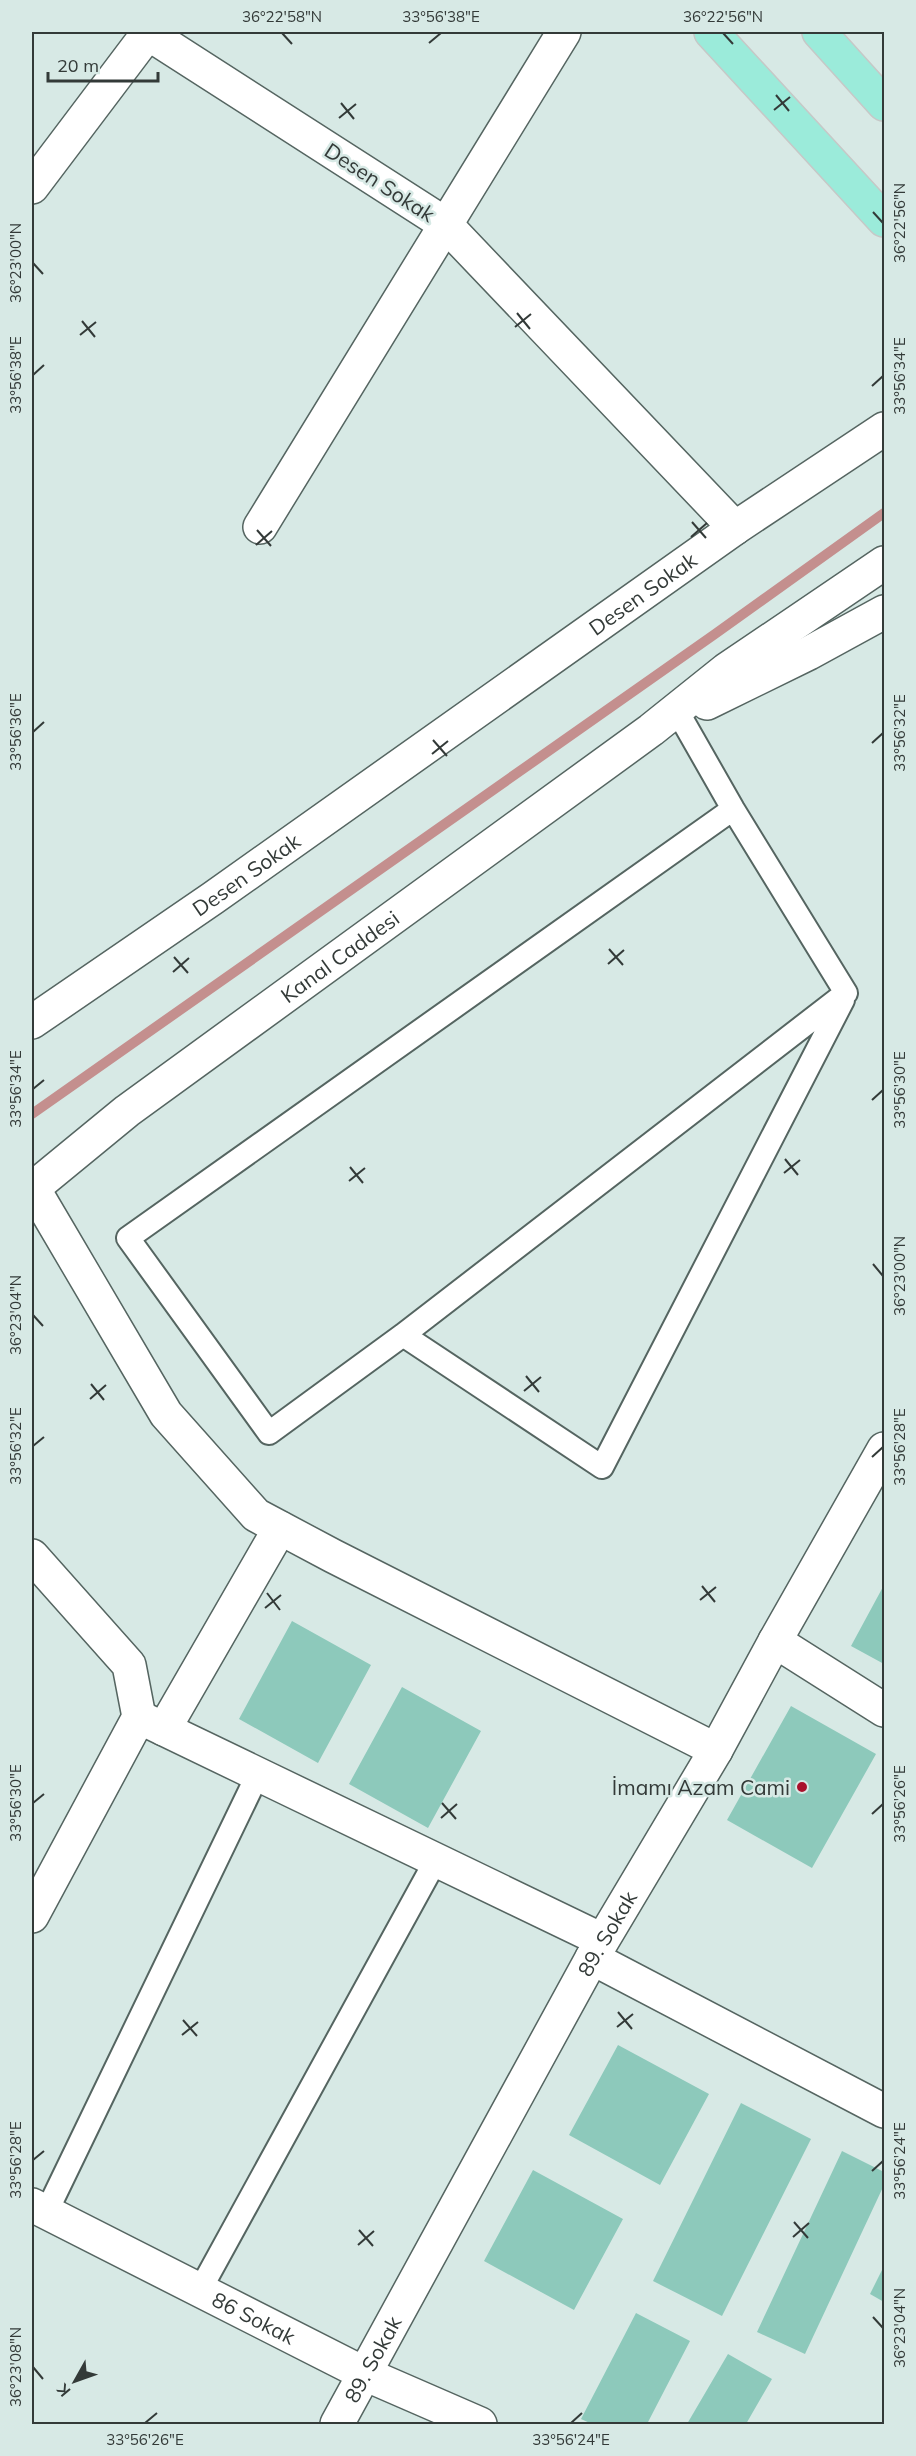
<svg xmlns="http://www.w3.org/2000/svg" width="916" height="2456" font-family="Mulish,sans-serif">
<rect width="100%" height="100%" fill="#d7e9e5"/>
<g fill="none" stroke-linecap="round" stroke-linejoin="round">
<path stroke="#c48f8e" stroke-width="10" d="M 32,1114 L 715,634 L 884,513"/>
</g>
<path fill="#8dc9bb" d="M 884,1585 L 884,1664 L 851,1646 Z
M 292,1621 L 371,1665 L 318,1763 L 239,1719 Z
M 402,1687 L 481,1731 L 428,1828 L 349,1784 Z
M 791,1706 L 876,1754 L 812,1868 L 727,1820 Z
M 618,2045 L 709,2094 L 660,2185 L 569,2135 Z
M 741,2103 L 811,2139 L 722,2316 L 653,2281 Z
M 842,2151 L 884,2172 L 884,2185 L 805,2354 L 757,2332 Z
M 533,2170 L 623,2219 L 574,2310 L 484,2261 Z
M 884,2266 L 884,2302 L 870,2294 Z
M 636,2313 L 690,2341 L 647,2424 L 592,2424 L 581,2419 Z
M 728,2354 L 772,2379 L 746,2424 L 687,2424 Z"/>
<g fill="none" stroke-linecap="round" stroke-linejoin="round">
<g stroke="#556561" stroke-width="26">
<path id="service" d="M 680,716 L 733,809 L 846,993 L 403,1335 L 269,1433 L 128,1238 L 733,809
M 403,1335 L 602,1467 L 843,1000
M 46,2213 L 258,1774
M 200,2290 L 436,1860"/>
</g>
<g stroke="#556561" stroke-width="36">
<g id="minor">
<path d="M 32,187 L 149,32"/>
<path d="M 260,527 L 564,32"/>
<path d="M 735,528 L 884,429"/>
<path d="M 707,703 L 809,653 L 884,612"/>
<path id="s1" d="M 32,1022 L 213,898 L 735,528 L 445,224 L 146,32"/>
<path d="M 33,1188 L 166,1414 L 256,1515 L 333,1556 L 716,1750"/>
<path id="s2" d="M 32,1189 L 127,1111 L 651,730 L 726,670 L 884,563"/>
<path d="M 32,1556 L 129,1665 L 139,1717 L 32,1916"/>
<path d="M 775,1641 L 884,1710"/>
<path d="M 139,1717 L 602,1940"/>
<path d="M 164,1729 L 280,1528"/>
<path d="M 592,1958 L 884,2111"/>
<path id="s3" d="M 32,2205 L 365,2374 L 480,2424"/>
<path id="s4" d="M 337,2424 L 592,1958 L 716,1750 L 775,1641 L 884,1449"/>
</g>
</g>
<g stroke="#c6c8c7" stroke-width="36">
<path id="trunk" d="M 711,32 L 884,220
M 819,32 L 884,104"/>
</g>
<use href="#service" stroke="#fff" stroke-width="22"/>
<use href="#minor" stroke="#fff" stroke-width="33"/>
<use href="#trunk" stroke="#9bebda" stroke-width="33"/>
</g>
<path fill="none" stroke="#333a38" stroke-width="2" d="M 282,33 L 292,44M 723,33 L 733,44M 429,43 L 441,33M 776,95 L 789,111M 341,103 L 354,119M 774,110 L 790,97M 339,118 L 356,104M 873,212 L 883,223M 33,263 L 43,274M 517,313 L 530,329M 82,321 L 95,337M 515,327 L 531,314M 80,335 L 96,322M 33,375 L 44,365M 872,386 L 883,376M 692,522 L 706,538M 257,530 L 271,546M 691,537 L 707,523M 256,545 L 272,531M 33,732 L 44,722M 433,740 L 447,756M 872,743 L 883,733M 432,754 L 448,741M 609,949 L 623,965M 174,957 L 188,973M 608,964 L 624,950M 173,972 L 189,958M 33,1089 L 44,1080M 872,1100 L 883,1090M 785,1159 L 798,1175M 350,1167 L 363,1183M 784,1173 L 800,1160M 349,1181 L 365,1168M 873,1264 L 883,1276M 33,1315 L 43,1326M 526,1376 L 539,1392M 91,1384 L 104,1400M 524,1391 L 541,1377M 90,1399 L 106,1385M 33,1446 L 44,1437M 872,1457 L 883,1447M 702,1586 L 715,1602M 267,1593 L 280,1610M 700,1600 L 716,1587M 265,1608 L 281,1595M 33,1803 L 44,1794M 442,1803 L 456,1819M 872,1814 L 883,1804M 441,1818 L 457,1804M 618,2012 L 632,2029M 183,2020 L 197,2036M 617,2027 L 633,2014M 182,2035 L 198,2022M 33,2160 L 44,2151M 872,2171 L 883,2161M 794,2222 L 808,2238M 359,2230 L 373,2246M 793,2237 L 809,2223M 358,2245 L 374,2231M 873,2317 L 883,2328M 33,2367 L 43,2379M 145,2423 L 157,2413M 571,2423 L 582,2413"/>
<circle fill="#a9112c" stroke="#d7e9e5" stroke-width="2" cx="802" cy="1787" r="6"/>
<g text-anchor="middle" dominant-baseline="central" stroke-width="5" stroke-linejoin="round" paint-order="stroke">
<g font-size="21" fill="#333a38" stroke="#d7e9e5">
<text transform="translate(380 182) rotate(33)">Desen Sokak</text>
<text stroke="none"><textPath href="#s1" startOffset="746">Desen Sokak</textPath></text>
<text stroke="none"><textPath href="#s1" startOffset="260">Desen Sokak</textPath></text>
<text stroke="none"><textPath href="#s2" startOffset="386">Kanal Caddesi</textPath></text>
<text stroke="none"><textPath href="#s4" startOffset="560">89. Sokak</textPath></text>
<text stroke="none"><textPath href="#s3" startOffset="249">86 Sokak</textPath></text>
<text stroke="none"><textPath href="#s4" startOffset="74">89. Sokak</textPath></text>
</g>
<g font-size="21" fill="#333a38" stroke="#d7e9e5" text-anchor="end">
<text x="790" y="1787">İmamı Azam Cami</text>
</g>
</g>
<rect width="916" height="2456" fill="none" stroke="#d7e9e5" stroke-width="66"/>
<g transform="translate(75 2381) rotate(230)" stroke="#d7e9e5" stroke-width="4.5" paint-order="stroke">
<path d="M0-4.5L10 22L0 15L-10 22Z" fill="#333a38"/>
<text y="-9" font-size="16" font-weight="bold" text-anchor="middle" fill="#333a38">K</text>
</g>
<path d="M48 72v9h110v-9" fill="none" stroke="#333a38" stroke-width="3"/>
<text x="57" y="72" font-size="18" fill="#333a38" stroke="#d7e9e5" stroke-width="4.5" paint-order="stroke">20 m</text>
<rect x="33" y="33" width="850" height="2390" fill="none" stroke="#333a38" stroke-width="2"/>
<g font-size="15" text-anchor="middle" fill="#333a38">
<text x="282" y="22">36°22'58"N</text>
<text x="441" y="22">33°56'38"E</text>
<text x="723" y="22">36°22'56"N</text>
<text transform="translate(900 223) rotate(-90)" y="5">36°22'56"N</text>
<text transform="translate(16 263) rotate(-90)" y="5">36°23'00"N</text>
<text transform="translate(16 375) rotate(-90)" y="5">33°56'38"E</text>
<text transform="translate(900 376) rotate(-90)" y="5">33°56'34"E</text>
<text transform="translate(16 732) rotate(-90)" y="5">33°56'36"E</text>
<text transform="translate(900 733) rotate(-90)" y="5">33°56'32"E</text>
<text transform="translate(16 1089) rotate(-90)" y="5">33°56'34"E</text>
<text transform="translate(900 1090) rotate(-90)" y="5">33°56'30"E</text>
<text transform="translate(900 1276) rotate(-90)" y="5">36°23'00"N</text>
<text transform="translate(16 1315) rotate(-90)" y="5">36°23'04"N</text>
<text transform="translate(16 1446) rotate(-90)" y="5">33°56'32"E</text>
<text transform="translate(900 1447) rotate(-90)" y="5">33°56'28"E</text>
<text transform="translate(16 1803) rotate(-90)" y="5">33°56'30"E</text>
<text transform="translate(900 1804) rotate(-90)" y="5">33°56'26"E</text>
<text transform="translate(16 2160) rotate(-90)" y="5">33°56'28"E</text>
<text transform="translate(900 2161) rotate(-90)" y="5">33°56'24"E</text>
<text transform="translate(900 2328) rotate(-90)" y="5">36°23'04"N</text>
<text transform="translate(16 2367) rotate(-90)" y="5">36°23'08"N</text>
<text x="145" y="2445">33°56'26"E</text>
<text x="571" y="2445">33°56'24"E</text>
</g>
</svg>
